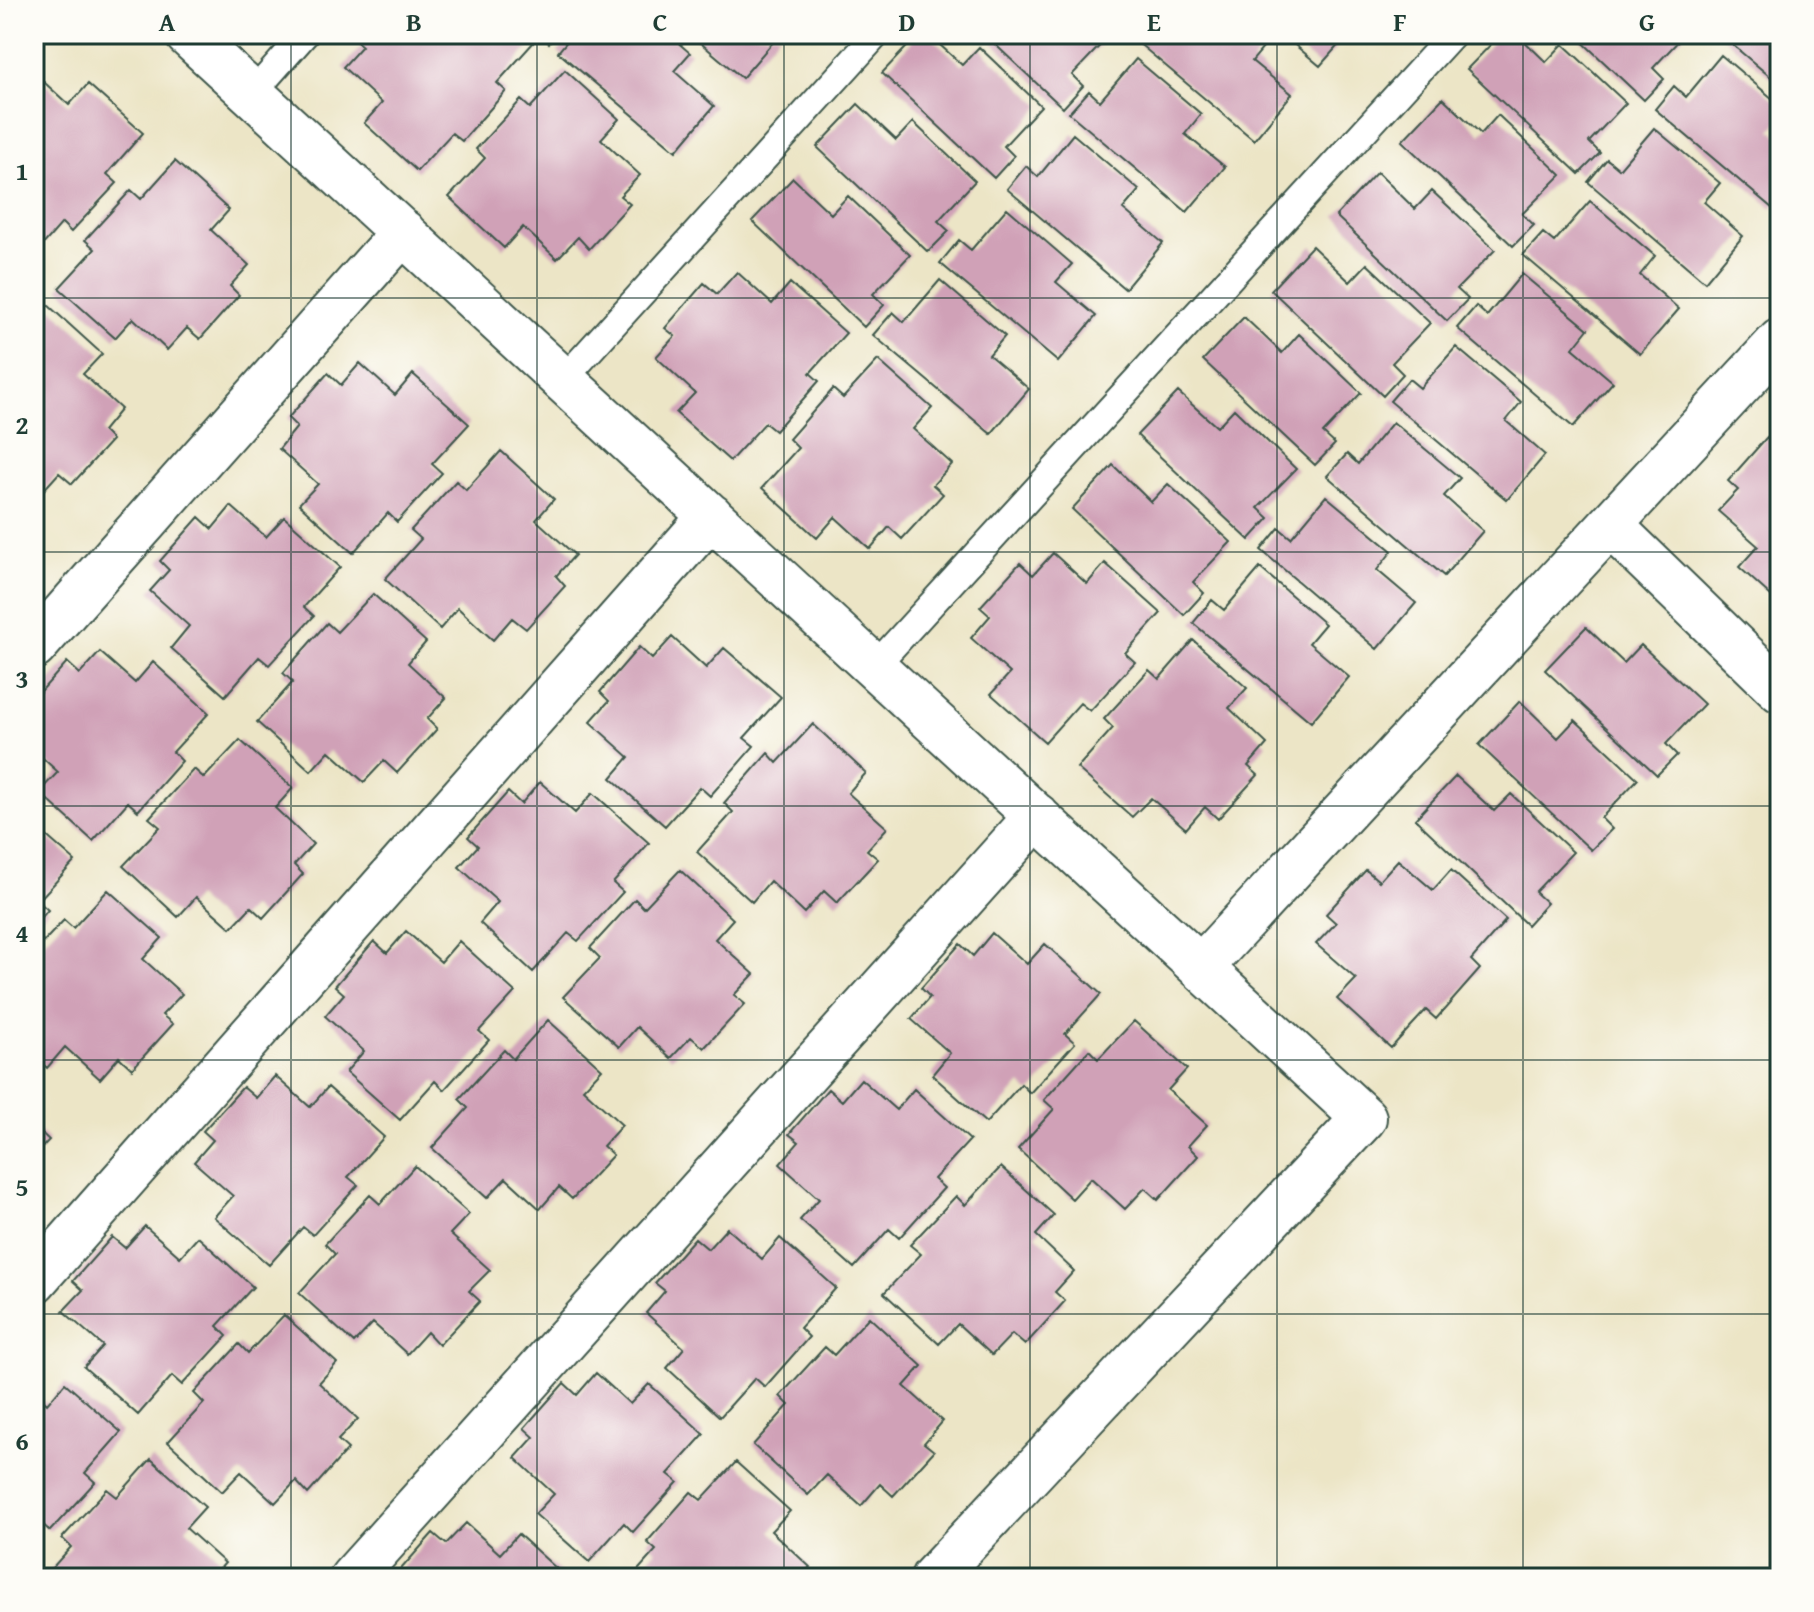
<svg xmlns="http://www.w3.org/2000/svg" width="1814" height="1612" font-family="'Gentium Book Plus',serif">
<rect width="100%" height="100%" fill="#fdfcf7"/>
<filter id="ink" filterUnits="userSpaceOnUse"><feTurbulence type="fractalNoise" baseFrequency=".0125" numOctaves="2"/><feDisplacementMap in="SourceGraphic" scale="16" xChannelSelector="R" yChannelSelector="G"/><feConvolveMatrix kernelMatrix="1 2 1 2 8 2 1 2 1" color-interpolation-filters="sRGB"/></filter>
<filter id="wash" filterUnits="userSpaceOnUse"><feTurbulence type="fractalNoise" baseFrequency=".006" numOctaves="4" result="noise"/><feDisplacementMap in="SourceGraphic" scale="32" xChannelSelector="R" yChannelSelector="G"/><feGaussianBlur stdDeviation="1.8" result="paint"/><feColorMatrix in="noise" values="0 0 0 0 0 0 0 0 0 0 0 0 0 0 0 0 0 1.4 0 .05"/><feComposite in="paint" operator="in"/></filter>
<g filter="url(#wash)">
<rect width="100%" height="100%" fill="#ece5c6"/>
<g id="blocks">
<path fill="#d0a1b7" d="M 355,34 L 523,34 L 533,43 L 497,83 L 506,91 L 462,141 L 452,133 L 417,171 L 364,123 L 382,103 L 343,67 L 362,46 L 352,37 Z
M 539,34 L 558,34 L 549,43 Z
M 573,34 L 583,34 L 589,39 L 594,34 L 668,34 L 690,53 L 674,71 L 714,106 L 676,151 L 558,52 Z
M 690,34 L 780,34 L 742,78 Z
M 919,34 L 928,34 L 962,65 L 979,47 L 1041,106 L 1004,146 L 1014,156 L 994,178 L 882,73 Z
M 984,34 L 1107,34 L 1109,36 L 1072,75 L 1083,86 L 1063,108 Z
M 1142,34 L 1259,34 L 1268,42 L 1252,61 L 1292,94 L 1254,140 L 1136,41 Z
M 1282,34 L 1348,34 L 1320,66 Z
M 1501,34 L 1517,34 L 1546,62 L 1563,44 L 1626,103 L 1589,142 L 1600,153 L 1579,174 L 1467,69 Z
M 1574,34 L 1685,34 L 1653,68 L 1664,79 L 1644,100 Z
M 1724,34 L 1780,34 L 1780,85 L 1722,36 Z
M 1721,55 L 1780,105 L 1780,119 L 1771,130 L 1780,137 L 1780,199 L 1772,208 L 1655,109 L 1674,86 L 1686,97 Z
M 1136,59 L 1201,114 L 1185,134 L 1225,167 L 1187,212 L 1069,113 L 1089,91 L 1100,101 Z
M 565,70 L 619,119 L 601,139 L 640,175 L 620,196 L 630,204 L 589,249 L 578,237 L 557,259 L 523,227 L 504,248 L 449,197 L 485,158 L 476,149 L 521,100 L 530,108 Z
M 34,73 L 69,105 L 88,84 L 143,133 L 107,174 L 117,183 L 71,232 L 62,223 L 34,255 Z
M 1443,98 L 1481,134 L 1498,115 L 1561,175 L 1522,214 L 1534,225 L 1513,246 L 1402,141 Z
M 858,104 L 896,140 L 913,122 L 975,181 L 938,221 L 949,231 L 928,252 L 817,147 Z
M 1654,128 L 1720,183 L 1704,202 L 1743,236 L 1705,282 L 1588,182 L 1607,159 L 1619,169 Z
M 1073,134 L 1139,190 L 1123,209 L 1163,243 L 1125,289 L 1007,189 L 1026,166 L 1038,177 Z
M 175,161 L 229,210 L 211,230 L 249,265 L 230,286 L 239,295 L 200,339 L 187,328 L 167,350 L 133,318 L 115,338 L 59,288 L 95,249 L 85,240 L 131,190 L 141,199 Z
M 1377,172 L 1415,209 L 1432,191 L 1495,250 L 1457,289 L 1468,299 L 1447,321 L 1336,216 Z
M 793,178 L 831,214 L 848,196 L 910,255 L 873,294 L 884,305 L 864,327 L 752,221 Z
M 1590,201 L 1655,256 L 1640,275 L 1679,309 L 1640,354 L 1523,255 L 1543,233 L 1554,242 Z
M 1007,208 L 1072,264 L 1056,282 L 1096,316 L 1058,362 L 940,263 L 959,240 L 971,250 Z
M 1312,246 L 1350,282 L 1367,264 L 1430,323 L 1392,363 L 1403,374 L 1383,396 L 1271,290 Z
M 737,272 L 772,304 L 790,283 L 846,333 L 810,373 L 819,381 L 775,431 L 765,423 L 730,461 L 676,413 L 695,393 L 656,357 L 675,336 L 665,328 L 704,283 L 717,294 Z
M 1522,274 L 1588,329 L 1573,348 L 1613,382 L 1573,427 L 1457,328 L 1476,306 L 1487,316 Z
M 940,280 L 1005,336 L 989,355 L 1029,389 L 991,434 L 873,335 L 893,312 L 904,322 Z
M 48,305 L 102,354 L 83,374 L 121,409 L 103,431 L 112,440 L 72,484 L 59,473 L 40,494 L 34,489 L 34,320 Z
M 1244,317 L 1282,353 L 1299,334 L 1361,393 L 1323,433 L 1335,444 L 1315,465 L 1203,360 Z
M 1456,347 L 1521,402 L 1506,421 L 1545,455 L 1507,500 L 1390,401 L 1409,379 L 1420,388 Z
M 878,360 L 932,408 L 913,429 L 952,464 L 933,485 L 943,494 L 902,539 L 889,527 L 870,549 L 835,517 L 817,538 L 762,488 L 798,448 L 789,439 L 833,389 L 843,398 Z
M 360,363 L 395,395 L 413,374 L 469,424 L 432,464 L 442,473 L 397,522 L 388,513 L 353,553 L 299,504 L 318,484 L 279,449 L 297,427 L 288,418 L 328,373 L 341,385 Z
M 1178,392 L 1217,427 L 1234,409 L 1296,469 L 1258,508 L 1269,518 L 1249,540 L 1137,435 Z
M 1393,422 L 1460,478 L 1444,496 L 1483,531 L 1444,576 L 1327,476 L 1347,454 L 1358,464 Z
M 1767,437 L 1780,448 L 1780,604 L 1739,567 L 1758,546 L 1718,511 L 1738,490 L 1728,481 Z
M 501,451 L 554,499 L 536,520 L 575,555 L 556,576 L 565,586 L 526,629 L 512,618 L 493,640 L 458,608 L 440,629 L 385,579 L 421,539 L 411,530 L 456,481 L 466,490 Z
M 1113,465 L 1151,502 L 1168,484 L 1231,542 L 1193,582 L 1204,593 L 1184,615 L 1072,509 Z
M 1326,496 L 1392,551 L 1377,570 L 1416,603 L 1377,649 L 1261,550 L 1279,528 L 1291,538 Z
M 231,506 L 266,537 L 284,517 L 340,567 L 304,607 L 314,616 L 269,665 L 259,657 L 225,696 L 171,648 L 189,626 L 150,591 L 169,570 L 160,561 L 199,517 L 212,529 Z
M 1053,553 L 1087,584 L 1105,563 L 1161,613 L 1125,653 L 1135,662 L 1090,711 L 1080,703 L 1045,742 L 991,694 L 1010,673 L 971,638 L 990,616 L 980,607 L 1020,563 L 1033,575 Z
M 1260,568 L 1325,624 L 1309,643 L 1349,677 L 1311,722 L 1193,623 L 1212,600 L 1224,610 Z
M 373,594 L 426,642 L 408,663 L 446,698 L 427,719 L 437,729 L 397,773 L 384,761 L 364,782 L 329,751 L 311,771 L 257,722 L 293,682 L 283,673 L 327,623 L 337,632 Z
M 1586,627 L 1624,663 L 1641,645 L 1704,704 L 1666,744 L 1677,755 L 1657,775 L 1545,670 Z
M 672,637 L 706,668 L 724,648 L 781,697 L 744,738 L 754,746 L 710,796 L 700,787 L 665,826 L 611,778 L 629,757 L 590,722 L 609,701 L 600,692 L 639,647 L 652,659 Z
M 1193,640 L 1247,688 L 1229,708 L 1267,744 L 1248,766 L 1258,775 L 1218,819 L 1205,807 L 1186,829 L 1151,798 L 1132,817 L 1077,768 L 1113,728 L 1104,719 L 1149,670 L 1159,679 Z
M 100,652 L 135,683 L 153,662 L 209,713 L 173,752 L 182,761 L 138,811 L 128,802 L 93,841 L 39,792 L 58,772 L 34,750 L 34,720 L 38,715 L 34,712 L 34,699 L 67,662 L 80,674 Z
M 1520,701 L 1558,738 L 1575,720 L 1638,779 L 1601,818 L 1612,829 L 1591,850 L 1479,745 Z
M 813,724 L 866,773 L 848,793 L 887,828 L 867,850 L 878,859 L 837,903 L 824,891 L 804,913 L 770,881 L 752,902 L 697,852 L 733,812 L 724,803 L 768,753 L 777,763 Z
M 240,740 L 293,788 L 275,808 L 313,844 L 294,865 L 303,874 L 263,918 L 251,907 L 231,928 L 196,897 L 178,917 L 123,866 L 160,827 L 149,818 L 194,769 L 204,778 Z
M 1456,776 L 1494,811 L 1511,794 L 1573,852 L 1535,892 L 1547,903 L 1527,925 L 1415,819 Z
M 540,782 L 575,813 L 593,793 L 649,843 L 613,883 L 623,892 L 578,941 L 568,933 L 533,972 L 480,923 L 498,902 L 459,867 L 478,846 L 468,837 L 508,792 L 521,804 Z
M 34,825 L 75,861 L 38,901 L 48,910 L 34,926 Z
M 1398,860 L 1433,890 L 1451,870 L 1506,920 L 1471,960 L 1480,969 L 1436,1019 L 1426,1010 L 1391,1048 L 1337,999 L 1356,979 L 1316,944 L 1336,923 L 1326,914 L 1366,870 L 1379,881 Z
M 680,870 L 733,919 L 715,939 L 754,974 L 734,995 L 745,1004 L 704,1048 L 691,1037 L 671,1058 L 637,1027 L 619,1047 L 563,997 L 600,958 L 590,948 L 635,899 L 644,908 Z
M 108,890 L 162,938 L 143,959 L 182,994 L 162,1015 L 173,1024 L 132,1069 L 119,1057 L 100,1079 L 65,1047 L 47,1068 L 34,1056 L 34,952 L 64,920 L 73,928 Z
M 406,931 L 441,962 L 459,941 L 515,992 L 479,1031 L 489,1040 L 444,1090 L 435,1081 L 400,1120 L 346,1072 L 364,1051 L 325,1016 L 344,994 L 335,986 L 374,941 L 387,953 Z
M 992,933 L 1027,964 L 1045,944 L 1101,994 L 1065,1034 L 1075,1043 L 1030,1093 L 1021,1084 L 986,1123 L 932,1075 L 950,1053 L 911,1019 L 930,997 L 921,988 L 960,944 L 973,956 Z
M 548,1020 L 602,1069 L 583,1089 L 622,1125 L 603,1146 L 613,1155 L 572,1199 L 559,1187 L 540,1209 L 506,1178 L 487,1198 L 432,1148 L 468,1108 L 459,1099 L 504,1050 L 513,1059 Z
M 1134,1021 L 1187,1069 L 1168,1090 L 1207,1125 L 1188,1146 L 1198,1156 L 1158,1200 L 1145,1188 L 1125,1209 L 1091,1178 L 1072,1199 L 1018,1149 L 1054,1109 L 1044,1100 L 1089,1050 L 1098,1059 Z
M 275,1076 L 310,1107 L 328,1087 L 384,1137 L 348,1177 L 358,1185 L 313,1235 L 303,1227 L 269,1265 L 214,1217 L 233,1196 L 194,1162 L 213,1140 L 203,1131 L 243,1087 L 256,1098 Z
M 861,1079 L 896,1110 L 914,1089 L 970,1140 L 934,1179 L 944,1188 L 899,1238 L 889,1229 L 854,1268 L 800,1220 L 819,1199 L 780,1164 L 799,1142 L 789,1134 L 828,1089 L 842,1101 Z
M 34,1126 L 49,1140 L 34,1156 Z
M 415,1166 L 469,1214 L 450,1234 L 490,1270 L 469,1291 L 480,1301 L 439,1345 L 427,1332 L 407,1354 L 373,1323 L 354,1343 L 299,1293 L 335,1254 L 325,1244 L 370,1195 L 380,1204 Z
M 1001,1167 L 1054,1215 L 1036,1235 L 1074,1271 L 1055,1292 L 1065,1301 L 1025,1345 L 1012,1334 L 992,1355 L 958,1324 L 939,1344 L 884,1293 L 921,1254 L 910,1245 L 956,1196 L 965,1205 Z
M 145,1226 L 180,1257 L 198,1237 L 253,1287 L 217,1326 L 227,1336 L 182,1385 L 172,1376 L 138,1415 L 84,1367 L 103,1346 L 63,1311 L 83,1290 L 73,1281 L 112,1237 L 125,1248 Z
M 727,1228 L 762,1259 L 780,1238 L 836,1288 L 800,1328 L 809,1337 L 765,1387 L 755,1378 L 720,1417 L 667,1368 L 684,1348 L 646,1313 L 665,1291 L 655,1283 L 695,1238 L 708,1249 Z
M 284,1315 L 337,1363 L 319,1383 L 358,1419 L 338,1440 L 348,1449 L 308,1494 L 296,1481 L 275,1503 L 241,1472 L 222,1492 L 168,1442 L 204,1403 L 194,1393 L 239,1344 L 248,1353 Z
M 869,1317 L 922,1366 L 904,1386 L 943,1421 L 924,1443 L 934,1451 L 893,1496 L 880,1484 L 861,1506 L 827,1475 L 808,1495 L 753,1445 L 789,1405 L 780,1396 L 825,1347 L 834,1355 Z
M 596,1373 L 630,1404 L 649,1384 L 704,1434 L 668,1474 L 678,1482 L 633,1532 L 624,1523 L 589,1562 L 535,1514 L 554,1494 L 515,1458 L 534,1437 L 524,1428 L 564,1383 L 577,1395 Z
M 65,1383 L 121,1432 L 85,1473 L 95,1482 L 50,1531 L 40,1522 L 34,1529 L 34,1392 L 47,1404 Z
M 151,1459 L 205,1507 L 186,1528 L 225,1563 L 212,1578 L 43,1578 L 71,1547 L 62,1538 L 107,1489 L 117,1497 Z
M 736,1462 L 790,1511 L 771,1531 L 810,1567 L 799,1578 L 631,1578 L 656,1550 L 647,1542 L 691,1492 L 701,1500 Z
M 466,1523 L 500,1554 L 518,1534 L 567,1578 L 393,1578 L 433,1533 L 446,1544 Z"/>
</g>
</g>
<g filter="url(#ink)">
<use href="#blocks" fill-opacity="0" stroke="#3e564a" stroke-width="2"/>
<g fill="none" stroke-linecap="round" stroke-linejoin="round">
<g stroke="#3e564a" stroke-width="30">
<path id="service" d="M 252,94 L 305,34
M 563,380 L 877,34
M 874,667 L 1453,34"/>
</g>
<g stroke="#3e564a" stroke-width="48">
<path id="minor" d="M 187,34 L 1364,1118 L 933,1578
M 1610,525 L 1780,690
M 34,647 L 403,232
M 1201,967 L 1780,341
M 34,1281 L 711,516
M 352,1578 L 1037,816"/>
</g>
<use href="#service" stroke="#fff" stroke-width="26"/>
<use href="#minor" stroke="#fff" stroke-width="44"/>
</g>
</g>
<path fill="none" stroke="#1f3d34" stroke-width="2" stroke-opacity="0.55" d="M 291,34 L 291,1578M 537,34 L 537,1578M 784,34 L 784,1578M 1030,34 L 1030,1578M 1277,34 L 1277,1578M 1523,34 L 1523,1578M 34,298 L 1780,298M 34,552 L 1780,552M 34,806 L 1780,806M 34,1060 L 1780,1060M 34,1314 L 1780,1314"/>
<rect width="1814" height="1612" fill="none" stroke="#fdfcf7" stroke-width="88"/>
<rect x="44" y="44" width="1726" height="1524" fill="none" stroke="#1f3d34" stroke-width="3"/>
<g font-size="26" text-anchor="middle" font-weight="bold" fill="#1f3d34">
<text x="167" y="31">A</text>
<text x="414" y="31">B</text>
<text x="660" y="31">C</text>
<text x="907" y="31">D</text>
<text x="1154" y="31">E</text>
<text x="1400" y="31">F</text>
<text x="1647" y="31">G</text>
<text x="22" y="180">1</text>
<text x="22" y="434">2</text>
<text x="22" y="688">3</text>
<text x="22" y="942">4</text>
<text x="22" y="1196">5</text>
<text x="22" y="1450">6</text>
</g>
</svg>
